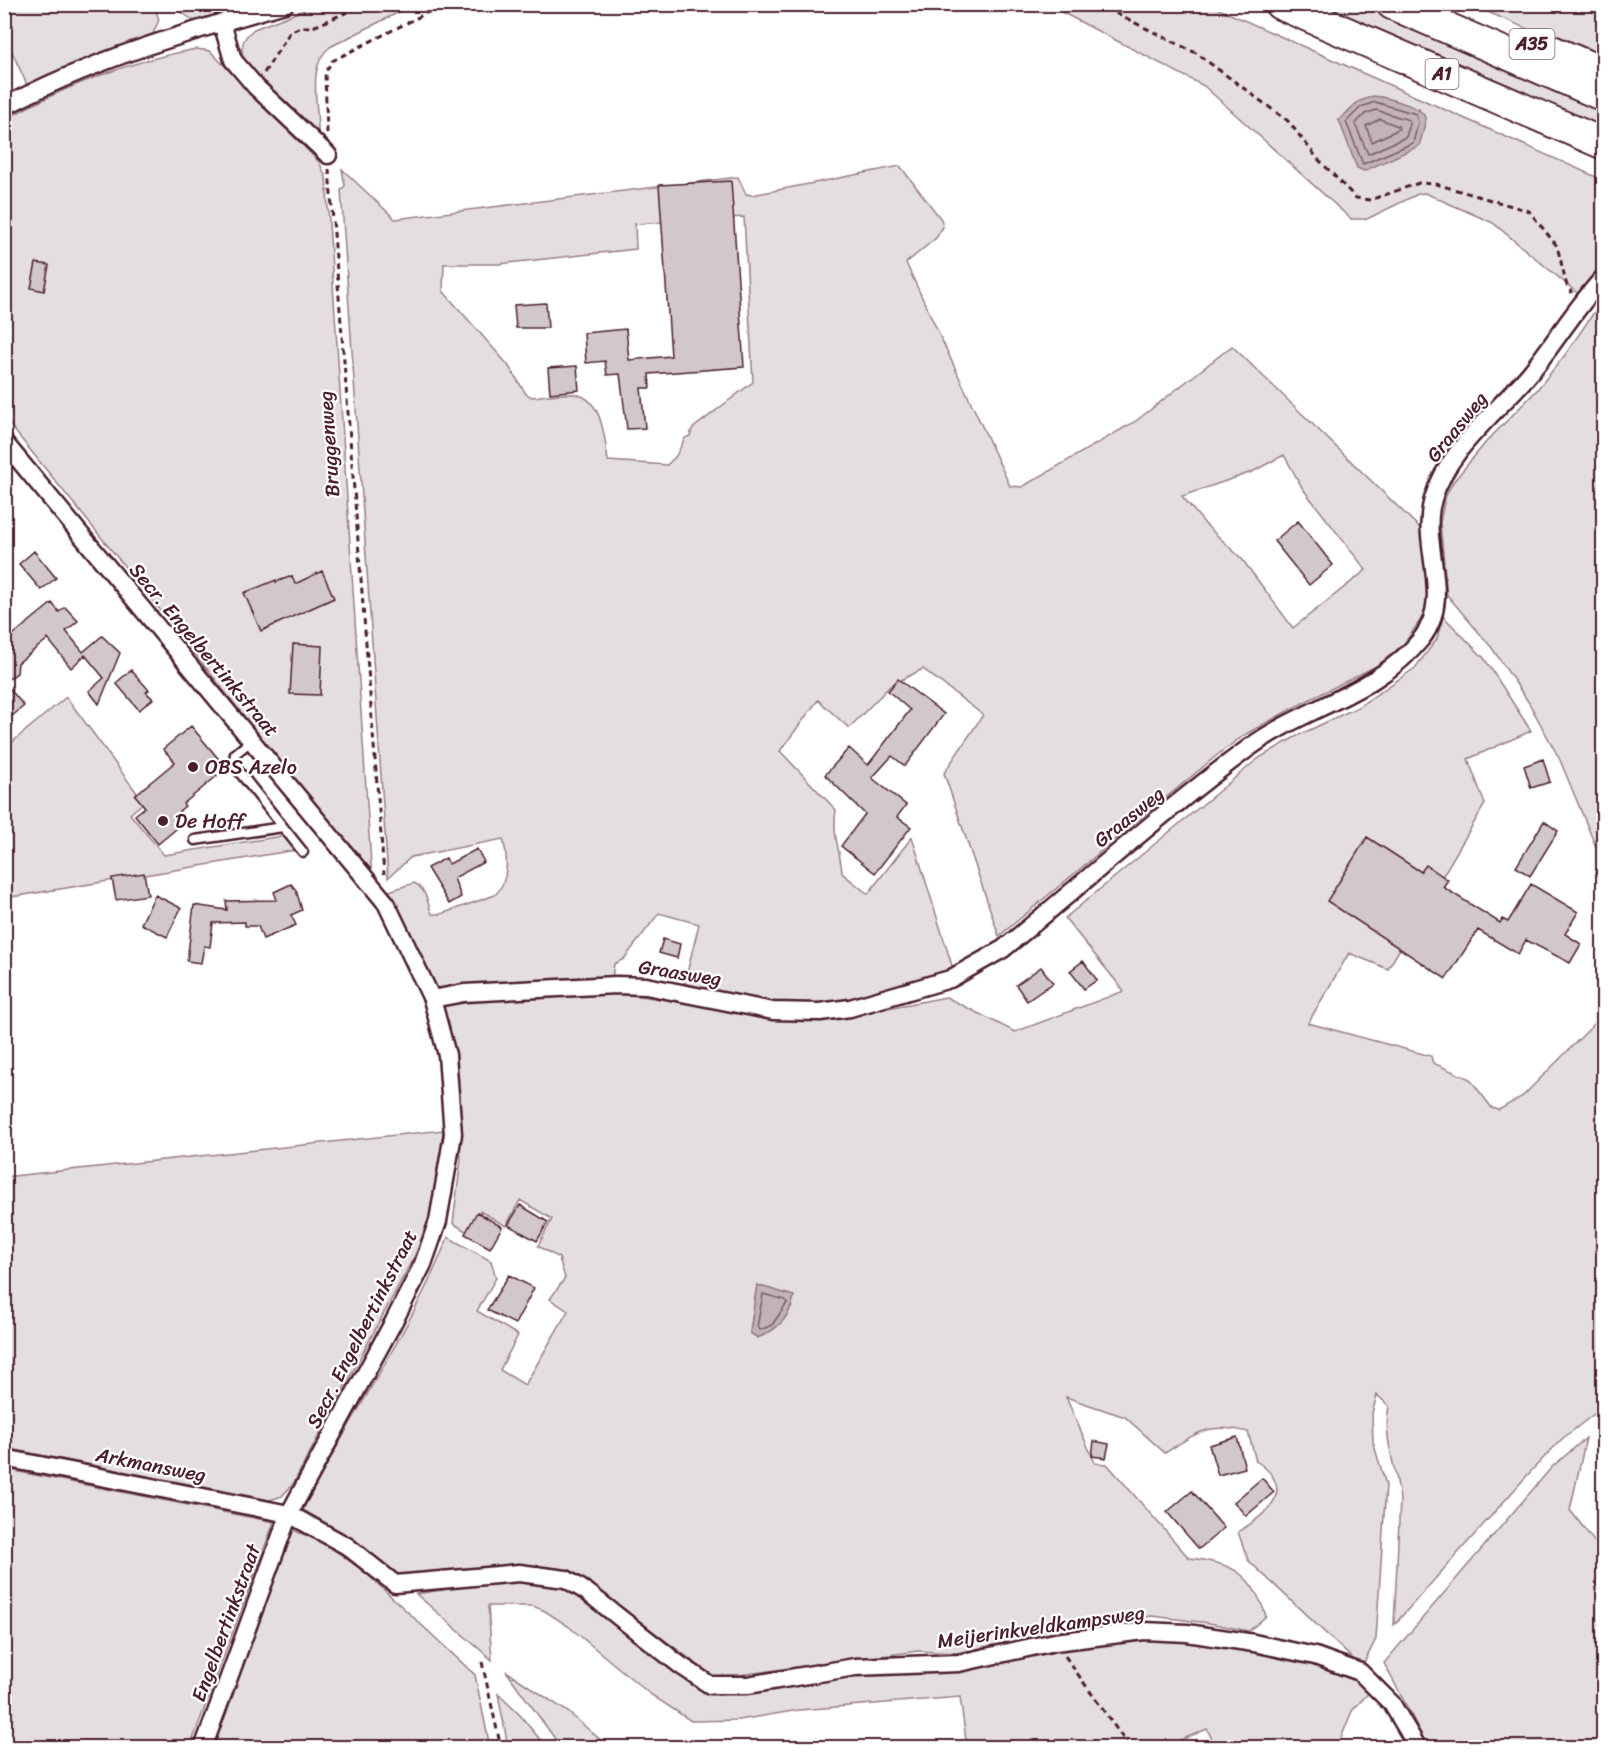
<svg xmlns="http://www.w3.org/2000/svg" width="1608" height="1752" font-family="Sriracha,sans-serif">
<rect width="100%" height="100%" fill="#fff"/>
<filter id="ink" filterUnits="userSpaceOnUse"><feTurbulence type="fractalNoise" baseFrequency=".0167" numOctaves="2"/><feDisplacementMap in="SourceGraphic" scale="12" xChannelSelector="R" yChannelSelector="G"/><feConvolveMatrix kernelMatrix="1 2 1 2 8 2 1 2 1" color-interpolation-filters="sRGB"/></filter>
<g filter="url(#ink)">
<path fill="#e5dee0" stroke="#987e86" stroke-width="1.5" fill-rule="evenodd" d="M 179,4 L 255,5 L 197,23 L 174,7 Z
M 4,5 L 148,5 L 156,11 L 159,20 L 152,36 L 27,85 L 5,36 Z
M 317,5 L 413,5 L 330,47 C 306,66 319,106 318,134 C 301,120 253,79 245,61 C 239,48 243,37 254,29 Z
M 1048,5 L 1210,5 L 1603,180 L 1603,267 L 1582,297 L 1493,223 L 1425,193 L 1418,194 L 1367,219 L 1351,219 L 1204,86 ZM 1358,102 L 1420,109 L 1339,120 Z
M 1312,5 L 1366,5 L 1603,109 L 1603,130 Z
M 1471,5 L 1603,5 L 1603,61 Z
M 196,49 L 210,51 L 319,162 L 326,177 L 372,880 L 182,637 L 5,419 L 4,120 C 63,87 130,61 196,49 Z
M 900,166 L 941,219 L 943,227 L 936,238 L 906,263 L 1010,486 L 1022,487 L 1136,421 L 1232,346 L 1425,533 L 1428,581 L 1425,613 L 1404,644 L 1378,665 L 1291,709 L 1246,734 L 1221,752 L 999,936 L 944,773 L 983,715 L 923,669 L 891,685 L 849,728 L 818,700 L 780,751 L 836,810 C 832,838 840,847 842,873 L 868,894 L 912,837 L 954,972 L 834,1004 L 797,1005 L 683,989 L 699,924 L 659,913 L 624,959 L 614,964 L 612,979 L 434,992 L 389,900 L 389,891 L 414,883 C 427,889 427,903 432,914 L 441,914 L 495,895 C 509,882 508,856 503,839 L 411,857 L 388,878 L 341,190 L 345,186 L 342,169 L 395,219 L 738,177 L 746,194 L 752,195 ZM 744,217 L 753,382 L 692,429 L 690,436 L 685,438 L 676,456 L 667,465 L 608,461 C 605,442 603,402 579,395 C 566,391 546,396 532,397 L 526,394 L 508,365 L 443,291 L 444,264 L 499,264 L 636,249 L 635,224 ZM 1284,455 L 1303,489 L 1366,570 L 1293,628 L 1242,559 L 1205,524 L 1182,496 L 1252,472 Z
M 1603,299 L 1603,864 L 1560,760 L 1529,703 L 1492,648 L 1447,595 L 1440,522 L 1445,498 L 1453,482 L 1487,441 L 1536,391 L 1565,355 Z
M 1443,616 L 1484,658 L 1531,731 L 1468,759 L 1485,804 L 1388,969 L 1349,953 L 1308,1023 L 1431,1056 L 1433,1063 L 1470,1079 L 1492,1108 L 1499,1110 L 1523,1096 L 1603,1015 L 1603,1407 L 1562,1439 L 1532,1470 L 1394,1625 L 1400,1500 C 1397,1468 1382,1438 1389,1406 L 1377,1395 L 1372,1413 L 1373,1442 L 1386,1485 L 1376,1639 L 1364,1663 L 1353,1659 L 1248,1560 L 1238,1532 C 1269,1513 1298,1489 1256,1461 L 1248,1432 C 1208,1422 1198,1432 1165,1453 L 1125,1417 L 1066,1397 L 1095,1463 L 1107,1464 L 1189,1558 C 1233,1563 1252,1573 1266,1616 L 1249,1631 L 1209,1623 L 1152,1616 L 1070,1629 L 957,1653 L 918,1651 L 716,1678 L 582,1579 C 538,1560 449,1572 400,1575 L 390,1571 L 342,1532 L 303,1510 C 348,1418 410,1334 448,1237 L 491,1261 L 496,1278 L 477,1311 L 518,1335 L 500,1370 L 525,1385 L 568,1311 L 550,1299 L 565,1278 L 559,1258 L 538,1246 L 552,1219 L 520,1200 L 506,1226 L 480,1211 L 467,1232 L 453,1223 L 461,1159 L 455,1090 L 438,1003 L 587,992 L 641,996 L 792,1020 L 831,1019 L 946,997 L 1015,1032 L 1124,991 L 1065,918 L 1259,758 L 1297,736 L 1358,707 L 1415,668 L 1437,639 ZM 757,1285 L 792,1307 L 750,1332 Z
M 66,697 C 93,732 117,767 144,802 L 130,814 L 164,855 L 282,836 L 302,849 L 5,898 L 5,748 Z
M 443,1130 L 438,1187 L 424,1238 L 293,1484 L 282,1496 L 270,1500 L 5,1448 L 4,1177 Z
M 1586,1438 L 1570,1510 L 1603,1553 L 1603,1747 L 1428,1747 L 1384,1663 L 1552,1467 Z
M 4,1469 L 274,1522 L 190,1747 L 5,1747 Z
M 293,1530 L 326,1544 L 367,1574 L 475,1675 L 490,1747 L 211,1748 Z
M 521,1578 L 570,1586 L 689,1679 L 783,1684 L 1037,1652 L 1141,1636 L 1268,1650 L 1357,1676 L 1373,1688 L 1352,1711 L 1337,1748 L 1216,1747 L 1207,1729 L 1164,1747 L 967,1747 L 960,1697 L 799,1710 L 739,1720 L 691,1721 L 650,1694 L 568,1626 L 545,1611 L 533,1606 L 488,1606 L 492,1660 L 416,1594 Z
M 506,1671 L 568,1712 L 609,1747 L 561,1747 Z
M 498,1694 L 520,1715 L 546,1747 L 508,1747 Z"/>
<path fill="#c1b3b6" stroke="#91787e" stroke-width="1.5" d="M 1373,96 C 1385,97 1423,106 1425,118 C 1426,126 1421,138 1419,146 L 1364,171 L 1357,168 L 1339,120 L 1358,102 Z
M 757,1285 L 794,1296 C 790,1318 778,1329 758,1338 L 750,1333 Z"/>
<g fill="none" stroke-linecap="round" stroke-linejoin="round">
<path stroke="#7a5a63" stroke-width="1.5" d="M 1375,102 L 1416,114 L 1418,123 L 1413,143 L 1363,164 L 1346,122 L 1361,107 Z
M 1376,110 L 1409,120 L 1410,124 L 1406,137 L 1368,154 L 1355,124 L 1365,114 Z
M 1380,119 L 1398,126 L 1399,129 L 1372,142 L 1366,126 Z
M 763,1294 L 785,1300 L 787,1303 L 772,1325 L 760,1330 L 757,1327 Z"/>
</g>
<path fill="#d2c7cb" stroke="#4a1f2b" stroke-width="1.5" d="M 731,181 L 744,367 L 649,374 L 650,388 L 641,388 L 645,428 L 627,429 L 620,374 L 607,375 L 605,361 L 586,363 L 584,333 L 626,329 L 629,360 L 671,356 L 659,185 Z
M 36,263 L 49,265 L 44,291 L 31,288 Z
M 546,303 L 548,328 L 516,328 L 514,305 Z
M 577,366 L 579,390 L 550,393 L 548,368 Z
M 1298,521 L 1333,565 L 1309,585 L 1274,541 Z
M 34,551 L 56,578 L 41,590 L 19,564 Z
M 322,571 L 334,598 L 261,631 L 244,593 L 276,580 L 276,582 L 292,576 L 295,584 Z
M 52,603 L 59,612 L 65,607 L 78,621 L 66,631 L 83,652 L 102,636 L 120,653 L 99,704 L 89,691 L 104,678 L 85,655 L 71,668 L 48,639 L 18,663 L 17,673 L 4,682 L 4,642 Z
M 293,644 L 322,646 L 320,695 L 290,694 Z
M 131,670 L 149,690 L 146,692 L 153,699 L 139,710 L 116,683 Z
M 898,679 L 944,714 L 905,766 L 892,756 L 872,778 L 906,805 L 897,817 L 911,827 L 875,873 L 841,846 L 865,814 L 825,775 L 849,748 L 868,765 L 910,710 L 888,691 Z
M 4,682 L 24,706 L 4,723 Z
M 191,726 L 222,763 L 212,771 L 217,776 L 183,804 L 185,806 L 179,811 L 187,820 L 158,844 L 135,815 L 145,807 L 135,795 L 175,762 L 163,749 Z
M 1543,759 L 1550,782 L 1531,788 L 1524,766 Z
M 1544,821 L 1558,831 L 1530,876 L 1516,867 Z
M 1367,837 L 1421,872 L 1426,865 L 1448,880 L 1443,887 L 1500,923 L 1502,919 L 1508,922 L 1531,884 L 1578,912 L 1565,934 L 1581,944 L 1570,963 L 1526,940 L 1518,954 L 1478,930 L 1446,979 L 1327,901 Z
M 477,849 L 484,862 L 454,878 L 461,897 L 449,904 L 427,868 L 446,858 L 449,864 Z
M 144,873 L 148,895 L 116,900 L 112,878 Z
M 291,884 L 296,890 L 302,910 L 291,915 L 296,925 L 263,939 L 258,926 L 245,926 L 245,922 L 213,923 L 210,947 L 204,946 L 201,963 L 187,961 L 194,905 L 227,910 L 226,901 L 277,900 L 274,892 Z
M 155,895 L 181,908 L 167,937 L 141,924 Z
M 663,939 L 680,944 L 677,958 L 659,953 Z
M 1083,961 L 1097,980 L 1084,989 L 1070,971 Z
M 1041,967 L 1053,983 L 1027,1001 L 1016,985 Z
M 520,1205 L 548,1222 L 537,1241 L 508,1225 Z
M 477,1212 L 502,1227 L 490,1248 L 465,1234 Z
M 509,1275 L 534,1288 L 515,1324 L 487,1310 Z
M 1237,1437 L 1245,1468 L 1218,1475 L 1209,1445 Z
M 1094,1441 L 1109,1444 L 1106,1458 L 1092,1456 Z
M 1262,1478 L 1274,1492 L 1246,1516 L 1234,1502 Z
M 1192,1491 L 1224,1528 L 1199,1549 L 1167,1512 Z"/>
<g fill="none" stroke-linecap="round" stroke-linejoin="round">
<g stroke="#4a1f2b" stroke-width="13">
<path id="lane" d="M 252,740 L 235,754 L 233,764 L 303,852
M 195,840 L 283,827"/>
</g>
<g stroke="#4a1f2b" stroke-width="21">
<path id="street" d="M 222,23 L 233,60 L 256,87 L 328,155
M 4,107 C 93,59 188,32 285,4
M 4,442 L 386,903 L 432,999 L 447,1055 L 453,1134 L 438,1221 L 423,1264 L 394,1321 L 289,1514 L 203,1748
M 432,999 L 464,993 L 616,985 L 646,986 L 773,1011 L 820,1012 L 850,1008 L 950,979 L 1003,949 C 1085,882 1164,810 1250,747 C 1306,706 1377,694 1422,638 C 1454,596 1419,545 1433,499 C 1448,448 1498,412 1531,372 C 1556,341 1576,307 1604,277
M 4,1458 L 289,1514 L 347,1546 L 395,1584 L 519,1573 L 566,1579 L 587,1592 L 680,1665 L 710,1685 L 748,1685 L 855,1667 L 959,1663 L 1055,1642 L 1144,1631 L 1187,1633 L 1254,1643 L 1315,1656 L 1360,1672 L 1392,1704 L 1418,1748"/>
</g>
<g stroke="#4a1f2b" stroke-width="34">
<path id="highway" d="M 1280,4 L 1604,144
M 1392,4 L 1604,96
M 1552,51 L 1604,73"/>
</g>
<path stroke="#4a1f2b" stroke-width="3" stroke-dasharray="6 4.5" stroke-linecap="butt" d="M 1097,4 L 1196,53 L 1288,121 L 1318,159 L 1356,198 L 1370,200 L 1419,183 L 1436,184 L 1529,211 L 1557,246 L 1567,286 L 1572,293
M 264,73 L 290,32 L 300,27 L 313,27 L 366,4
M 327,133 L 325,73 L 332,61 L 444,4
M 329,169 L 384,874
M 1065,1656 L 1130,1748
M 482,1662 L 501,1748"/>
<use href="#lane" stroke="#fff" stroke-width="8"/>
<use href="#street" stroke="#fff" stroke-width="16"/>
<use href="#highway" stroke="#fff" stroke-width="30"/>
</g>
</g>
<g fill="#4a1f2b" stroke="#fff" stroke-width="2">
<circle cx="193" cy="767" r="6"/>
<circle cx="163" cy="821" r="6"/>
</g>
<g text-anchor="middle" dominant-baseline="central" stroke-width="4.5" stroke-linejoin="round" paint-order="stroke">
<g fill="#fff" stroke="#80626b" stroke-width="1.5">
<rect x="1509.5" y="29" width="45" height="30" rx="4.5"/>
<rect x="1425.5" y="59" width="33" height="30" rx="4.5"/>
</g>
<g font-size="18" font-weight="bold" fill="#4a1f2b">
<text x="1532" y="44">A35</text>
<text x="1442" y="74">A1</text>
</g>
<g font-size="20" fill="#4a1f2b" stroke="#fff">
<text transform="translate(1457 427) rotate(-51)">Graasweg</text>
<text transform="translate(329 444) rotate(-94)">Bruggenweg</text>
<text transform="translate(204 650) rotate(50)">Secr. Engelbertinkstraat</text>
<text transform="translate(1129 817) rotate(-39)">Graasweg</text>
<text transform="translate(680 973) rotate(9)">Graasweg</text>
<text transform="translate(362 1329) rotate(-63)">Secr. Engelbertinkstraat</text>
<text transform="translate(151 1465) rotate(11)">Arkmansweg</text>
<text transform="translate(226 1623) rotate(-70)">Engelbertinkstraat</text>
<text transform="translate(1041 1627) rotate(-8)">Meijerinkveldkampsweg</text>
</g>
<g font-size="20" fill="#4a1f2b" stroke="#fff" text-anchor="start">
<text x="205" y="767">OBS Azelo</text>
<text x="175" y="821">De Hoff</text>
</g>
</g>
<rect width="1608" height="1752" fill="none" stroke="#fff" stroke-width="24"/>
<rect x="12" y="12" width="1584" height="1728" fill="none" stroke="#4a1f2b" stroke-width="2" filter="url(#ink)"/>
</svg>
